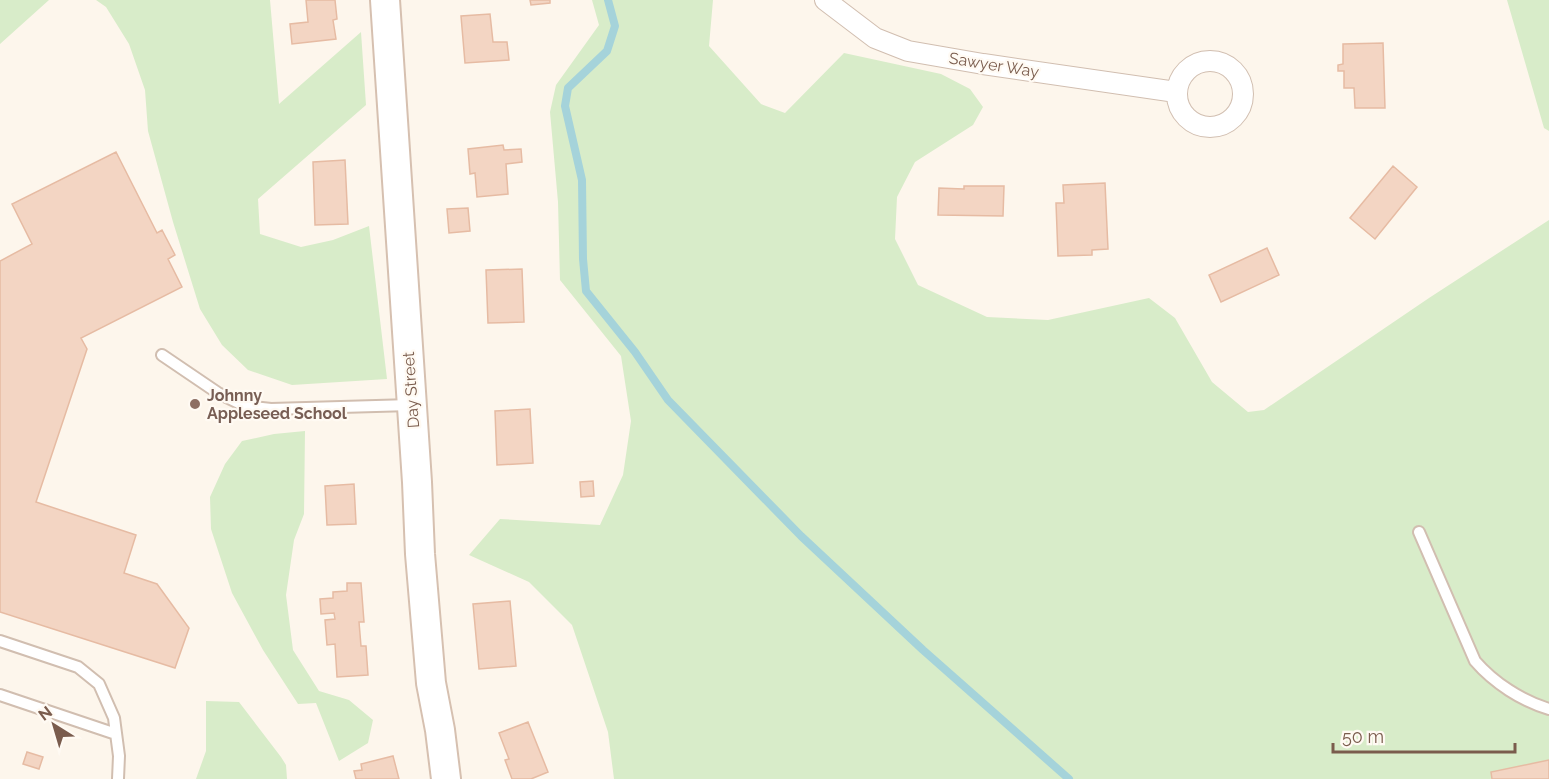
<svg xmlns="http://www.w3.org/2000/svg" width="1549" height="779" font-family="Raleway,sans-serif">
<rect width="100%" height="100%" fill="#fdf6ec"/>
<path fill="#d8ecc9" d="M 0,0 L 49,0 L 0,44 Z
M 96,0 L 270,0 L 279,104 L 361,32 L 366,105 L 258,199 L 260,234 L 301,247 L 333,240 L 369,226 L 387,379 L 292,385 L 248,370 L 222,345 L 200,309 L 173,222 L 148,131 L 145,90 L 129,44 L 106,7 Z
M 592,0 L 713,0 L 709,46 L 761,104 L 785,113 L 844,53 L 941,74 L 970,89 L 983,107 L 973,125 L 915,162 L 897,197 L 895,239 L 918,285 L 987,317 L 1048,320 L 1149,298 L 1175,318 L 1212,382 L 1248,412 L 1264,410 L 1429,298 L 1549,220 L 1549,779 L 614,779 L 608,732 L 572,625 L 529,582 L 469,555 L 500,519 L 600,525 L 623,475 L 631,421 L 621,356 L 560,280 L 558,202 L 550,112 L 556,85 L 599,25 Z
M 1507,0 L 1549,0 L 1549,131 L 1544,128 Z
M 305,431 L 304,514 L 294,540 L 286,595 L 293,650 L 319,691 L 349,700 L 373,720 L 368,743 L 339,761 L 316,703 L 298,704 L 263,650 L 232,593 L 211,529 L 210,497 L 225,464 L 242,441 L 274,434 Z
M 206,701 L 239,702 L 281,757 L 286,765 L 287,779 L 196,779 L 206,751 Z"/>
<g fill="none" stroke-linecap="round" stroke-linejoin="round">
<path stroke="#a5d3da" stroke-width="8" d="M 608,0 L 615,26 L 607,51 L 568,88 L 565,106 L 582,180 L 583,259 L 586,291 L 635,352 L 668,400 L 801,536 L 923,650 L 1069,779"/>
</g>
<path fill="#f3d5c3" stroke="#e6bba3" stroke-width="1.5" d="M 306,0 L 335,0 L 337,19 L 333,20 L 336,39 L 292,44 L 290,24 L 308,22 Z
M 530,0 L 550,0 L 550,3 L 531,5 Z
M 490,14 L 493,42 L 507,42 L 509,60 L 465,63 L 461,16 Z
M 1383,43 L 1385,108 L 1355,108 L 1354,88 L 1344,88 L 1344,71 L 1338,71 L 1338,65 L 1343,64 L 1343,44 Z
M 503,145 L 504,150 L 521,149 L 522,162 L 506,164 L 508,194 L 477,197 L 475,173 L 470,174 L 468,149 Z
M 116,152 L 157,233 L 162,230 L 175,255 L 168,259 L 182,287 L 81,338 L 87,349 L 36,502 L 136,535 L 124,573 L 157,584 L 189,628 L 175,668 L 0,612 L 0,261 L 32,244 L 12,204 Z
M 345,160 L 348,224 L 315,225 L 313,162 Z
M 1393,166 L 1417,187 L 1375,239 L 1350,218 Z
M 1105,183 L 1108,249 L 1092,250 L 1092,255 L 1058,256 L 1056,203 L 1064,203 L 1063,185 Z
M 964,186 L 1004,186 L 1003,216 L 938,215 L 939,188 L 964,189 Z
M 468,208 L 470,231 L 449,233 L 447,209 Z
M 1267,248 L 1279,275 L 1221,302 L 1209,275 Z
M 522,269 L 524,322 L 488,323 L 486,270 Z
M 530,409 L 533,463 L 497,465 L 495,411 Z
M 593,481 L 594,496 L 581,497 L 580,482 Z
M 354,484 L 356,524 L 327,525 L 325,486 Z
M 347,583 L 361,583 L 364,622 L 359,622 L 361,646 L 366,646 L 368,675 L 337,677 L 335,644 L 327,645 L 325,620 L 335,619 L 334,613 L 321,614 L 320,599 L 333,598 L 333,592 L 347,591 Z
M 510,601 L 516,666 L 479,669 L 473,604 Z
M 528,722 L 548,772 L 531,779 L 512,779 L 505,760 L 509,759 L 499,733 Z
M 27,752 L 43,757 L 39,769 L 23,764 Z
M 393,756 L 399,779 L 356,779 L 354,771 L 362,770 L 361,764 Z
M 1549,760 L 1549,779 L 1492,779 L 1491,772 Z"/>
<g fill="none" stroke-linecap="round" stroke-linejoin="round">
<g stroke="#d1beb0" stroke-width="14">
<path id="lane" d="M 162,355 L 218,393 L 245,406 L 271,409 L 411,405
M 1419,532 L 1475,661 C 1494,683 1522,701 1549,709
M 0,641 L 78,667 L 99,684 L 114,718 L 119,756 L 118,779
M 0,695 L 116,734"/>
</g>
<g stroke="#d1beb0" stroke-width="22">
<path id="street" d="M 825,0 L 875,38 L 908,51 L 983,64 L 1176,92
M1177 94a33 33 0 1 1 66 0a33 33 0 1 1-66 0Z"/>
</g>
<g stroke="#d6c0b0" stroke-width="32">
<path id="secondary" d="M 385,0 L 417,482 L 420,554 L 431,683 L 440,730 L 446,779"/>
</g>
<use href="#lane" stroke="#fff" stroke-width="10"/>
<use href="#street" stroke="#fff" stroke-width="20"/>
<use href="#secondary" stroke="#fff" stroke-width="28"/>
</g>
<circle fill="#8d6e63" stroke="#fffaf3" stroke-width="2" cx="195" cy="404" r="6"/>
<g text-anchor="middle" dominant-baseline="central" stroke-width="4.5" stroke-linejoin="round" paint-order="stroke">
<g font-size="16" fill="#7a5c4d" stroke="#fffaf3">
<text transform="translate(994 65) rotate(9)">Sawyer Way</text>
<text transform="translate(411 390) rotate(-94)">Day Street</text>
</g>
<g font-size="16" font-weight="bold" fill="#785e54" stroke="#fffaf3" text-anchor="start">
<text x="207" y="395">Johnny<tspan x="207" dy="18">Appleseed School</tspan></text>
</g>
</g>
<g transform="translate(54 725) rotate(323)" stroke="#fffaf3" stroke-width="4.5" paint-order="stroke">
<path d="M0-4.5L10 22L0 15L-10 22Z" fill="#7a5c4d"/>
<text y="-9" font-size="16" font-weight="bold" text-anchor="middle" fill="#7a5c4d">N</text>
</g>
<path d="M1333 743v9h182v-9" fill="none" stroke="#7a5c4d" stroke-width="3"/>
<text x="1342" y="743" font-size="18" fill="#7a5c4d" stroke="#fffaf3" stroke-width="4.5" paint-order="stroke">50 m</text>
</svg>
